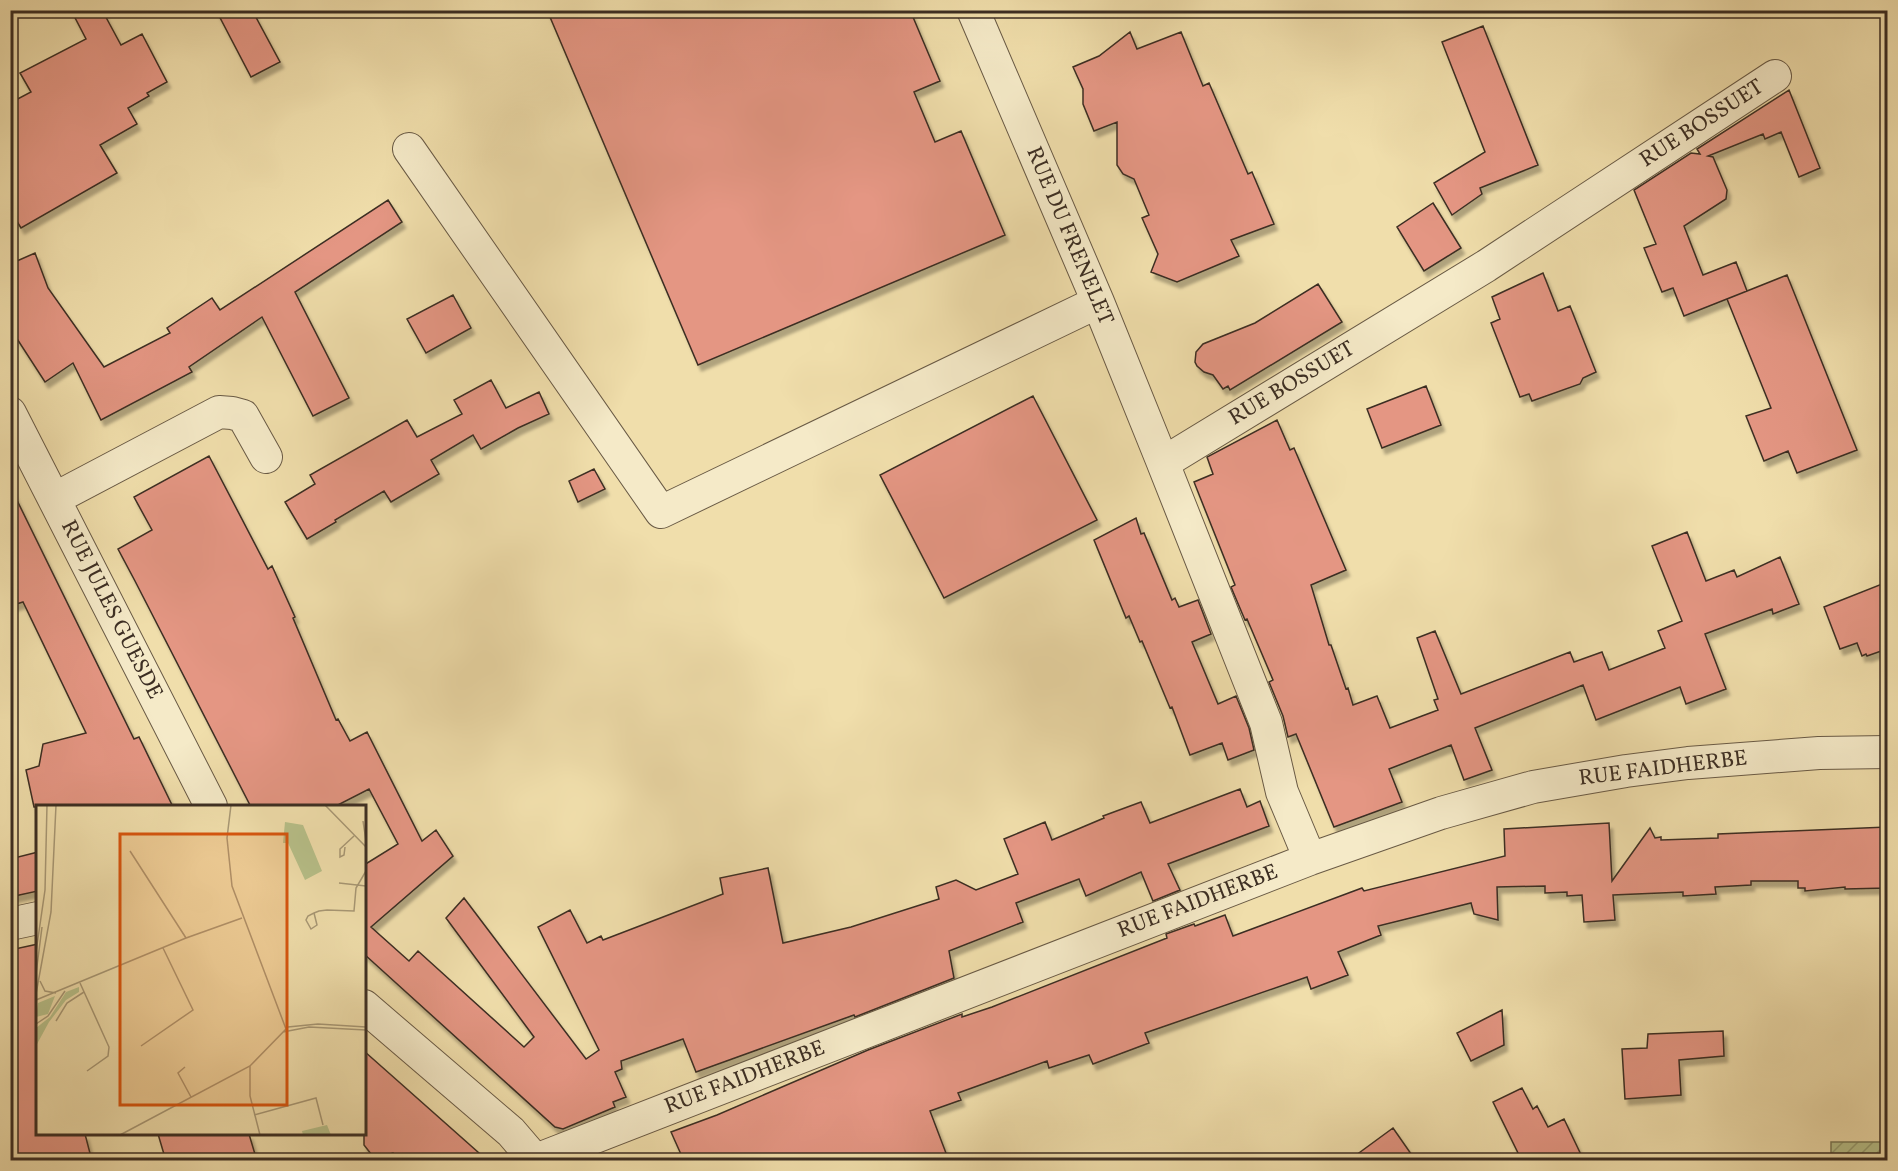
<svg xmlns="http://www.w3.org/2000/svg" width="1898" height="1171" font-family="Vollkorn,serif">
<defs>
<pattern id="garden-furrows" width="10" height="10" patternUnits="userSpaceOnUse" patternTransform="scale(1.5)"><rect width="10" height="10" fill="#b8c18a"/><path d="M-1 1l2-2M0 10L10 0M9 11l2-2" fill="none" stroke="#979d70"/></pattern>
<filter id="shadow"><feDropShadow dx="3.5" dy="6" stdDeviation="1.5" flood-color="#0004"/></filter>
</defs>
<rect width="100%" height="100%" fill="#f0deab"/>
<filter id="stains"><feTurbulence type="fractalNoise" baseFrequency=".00333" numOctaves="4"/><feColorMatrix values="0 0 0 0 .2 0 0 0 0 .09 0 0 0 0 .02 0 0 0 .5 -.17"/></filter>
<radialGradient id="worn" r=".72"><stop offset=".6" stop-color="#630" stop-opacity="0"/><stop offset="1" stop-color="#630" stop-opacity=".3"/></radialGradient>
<path fill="url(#garden-furrows)" stroke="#7a7856" stroke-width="1.5" d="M 1831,1142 L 1887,1142 L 1887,1160 L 1831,1160 Z"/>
<path fill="#e49683" stroke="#3c2e23" stroke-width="1.5" filter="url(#shadow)" d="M 71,10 L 102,10 L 121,45 L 142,34 L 167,82 L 147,93 L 149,96 L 128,108 L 137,124 L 100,145 L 117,173 L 21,228 L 10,210 L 10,103 L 31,92 L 20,73 L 86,39 Z
M 216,10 L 252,10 L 280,62 L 251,77 Z
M 547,10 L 910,10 L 940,81 L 914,92 L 935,142 L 961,131 L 1005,235 L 698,365 Z
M 1483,26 L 1538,165 L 1480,188 L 1482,194 L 1452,215 L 1434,183 L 1485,152 L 1442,42 Z
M 1130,32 L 1137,49 L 1181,32 L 1203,86 L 1209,83 L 1248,174 L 1252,172 L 1274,224 L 1231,240 L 1239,256 L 1177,282 L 1151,272 L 1158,254 L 1142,218 L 1149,215 L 1134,179 L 1123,174 L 1117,165 L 1117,122 L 1094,131 L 1083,104 L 1083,89 L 1073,67 L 1099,56 Z
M 1789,90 L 1820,168 L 1799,177 L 1781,132 L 1765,139 L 1763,134 L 1708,156 L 1713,157 L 1727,190 L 1726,199 L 1684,226 L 1703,275 L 1736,262 L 1747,291 L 1684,316 L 1673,288 L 1662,292 L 1644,248 L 1656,244 L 1634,190 L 1691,153 L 1700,154 L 1697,149 Z
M 388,200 L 402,222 L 295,292 L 349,398 L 313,416 L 262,317 L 189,367 L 192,372 L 101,420 L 73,363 L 45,382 L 10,328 L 10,264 L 35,253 L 48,288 L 104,367 L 170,333 L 167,328 L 212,298 L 220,310 Z
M 1433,203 L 1461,248 L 1424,271 L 1397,227 Z
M 1543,273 L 1558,311 L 1570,306 L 1596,372 L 1583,378 L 1580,384 L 1532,401 L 1529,394 L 1520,397 L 1491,323 L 1500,319 L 1492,297 Z
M 1787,275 L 1857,450 L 1797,473 L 1788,451 L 1764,461 L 1746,416 L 1771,408 L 1727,299 Z
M 1318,284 L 1342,322 L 1230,390 L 1228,386 L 1223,389 L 1213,375 L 1204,372 L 1197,366 L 1195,362 L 1196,352 L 1203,344 L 1255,323 Z
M 453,295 L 471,328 L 426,353 L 407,319 Z
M 491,380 L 506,408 L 539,392 L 549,414 L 518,428 L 481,449 L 473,435 L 431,460 L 439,474 L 391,502 L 384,491 L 335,520 L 336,522 L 307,539 L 285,502 L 315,484 L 310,475 L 407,420 L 417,437 L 462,414 L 454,400 Z
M 1426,386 L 1441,425 L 1382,448 L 1367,409 Z
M 1033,396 L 1097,520 L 944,598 L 880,475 Z
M 1277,420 L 1290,450 L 1294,448 L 1346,570 L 1311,585 L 1329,645 L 1331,645 L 1346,689 L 1348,688 L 1353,705 L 1377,696 L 1390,728 L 1438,710 L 1434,700 L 1438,699 L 1417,638 L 1435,631 L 1461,694 L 1570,652 L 1574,662 L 1602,652 L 1609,670 L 1665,648 L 1658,631 L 1682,621 L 1652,546 L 1687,532 L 1706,581 L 1734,570 L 1737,577 L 1780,557 L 1799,604 L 1773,614 L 1772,609 L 1705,634 L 1726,689 L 1686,704 L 1680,687 L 1596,720 L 1583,685 L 1475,728 L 1492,770 L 1464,780 L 1451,745 L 1389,769 L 1402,802 L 1334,827 L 1296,734 L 1288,737 L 1283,716 L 1269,682 L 1273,680 L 1247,619 L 1245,620 L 1231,587 L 1235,585 L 1194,482 L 1213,474 L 1207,457 Z
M 209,456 L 268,569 L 272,566 L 295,617 L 293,618 L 336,720 L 338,719 L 350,741 L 367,732 L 422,841 L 436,830 L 453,856 L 371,927 L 409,961 L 418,951 L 524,1047 L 534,1037 L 446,918 L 464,898 L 586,1059 L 599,1050 L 538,927 L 570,910 L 587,943 L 601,936 L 603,940 L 723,894 L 720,878 L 768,868 L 783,943 L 851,927 L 939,899 L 936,887 L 956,880 L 976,890 L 1018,874 L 1004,839 L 1045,822 L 1052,840 L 1104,818 L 1103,816 L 1141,802 L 1150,823 L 1240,789 L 1247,807 L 1260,801 L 1269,826 L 1168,864 L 1180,890 L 1153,901 L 1141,872 L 1086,896 L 1079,879 L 1016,903 L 1023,922 L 949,951 L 954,978 L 855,1017 L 854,1015 L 696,1072 L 683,1039 L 621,1061 L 622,1069 L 615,1072 L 626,1097 L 613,1102 L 615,1107 L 563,1129 L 555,1127 L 364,954 L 364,865 L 398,844 L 369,789 L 334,807 L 251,807 L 135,581 L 118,549 L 152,530 L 134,497 Z
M 594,469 L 605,489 L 578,502 L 569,481 Z
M 10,486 L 134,739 L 139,737 L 173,807 L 34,807 L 26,770 L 39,766 L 43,744 L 86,733 L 23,602 L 10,606 Z
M 1136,518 L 1141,534 L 1144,533 L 1172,600 L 1175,598 L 1179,607 L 1198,600 L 1211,634 L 1192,642 L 1218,704 L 1236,696 L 1249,728 L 1254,750 L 1228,760 L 1222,743 L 1190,755 L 1172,707 L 1170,708 L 1142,641 L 1140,642 L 1129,616 L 1126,618 L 1094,540 Z
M 1887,582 L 1887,649 L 1867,656 L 1866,654 L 1862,656 L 1857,643 L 1840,649 L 1824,607 Z
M 1609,823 L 1612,881 L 1650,828 L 1655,838 L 1661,837 L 1661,840 L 1718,838 L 1718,834 L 1887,827 L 1887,888 L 1845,889 L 1845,887 L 1805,891 L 1805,888 L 1798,888 L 1798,881 L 1751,881 L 1751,885 L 1715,887 L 1716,894 L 1683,896 L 1683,892 L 1613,895 L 1615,920 L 1584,922 L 1582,895 L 1567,896 L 1567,892 L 1545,893 L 1545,886 L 1497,887 L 1498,920 L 1474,914 L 1471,903 L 1378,926 L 1381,935 L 1338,952 L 1348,975 L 1311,989 L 1307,977 L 1145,1033 L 1149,1043 L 1093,1064 L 1089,1055 L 1049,1068 L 1047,1061 L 958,1093 L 961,1100 L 930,1111 L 949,1161 L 684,1161 L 671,1132 L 717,1115 L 868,1050 L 962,1014 L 962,1017 L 992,1007 L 1167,938 L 1166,934 L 1194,924 L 1195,926 L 1225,915 L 1233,936 L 1362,888 L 1364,891 L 1505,856 L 1504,829 Z
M 38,852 L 38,891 L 10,897 L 10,859 Z
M 38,944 L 38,1134 L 85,1134 L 92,1161 L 10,1161 L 10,950 Z
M 1502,1010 L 1504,1045 L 1471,1061 L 1457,1033 Z
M 1723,1031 L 1724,1056 L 1679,1060 L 1681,1095 L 1625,1099 L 1622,1049 L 1647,1048 L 1648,1034 Z
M 364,1051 L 399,1082 L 488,1161 L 399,1161 L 393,1153 L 375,1159 L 364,1145 Z
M 1522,1088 L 1533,1109 L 1537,1106 L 1548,1127 L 1564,1119 L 1584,1161 L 1522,1161 L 1493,1102 Z
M 1393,1128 L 1416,1161 L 1348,1161 Z
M 158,1134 L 249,1134 L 257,1161 L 166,1161 Z"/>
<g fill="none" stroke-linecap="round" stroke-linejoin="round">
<g stroke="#695a45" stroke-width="34">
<path id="minor" d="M 973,10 L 1098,302 L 1163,463
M 409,149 L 661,512 L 1098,302
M 10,413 L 211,806
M 54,499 L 219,412 L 232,413 L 243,416 L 266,457
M 1310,859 L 1282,792 L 1266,723 L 1163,463 L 1486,266 L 1775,76
M 10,924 L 38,918
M 364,1006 L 511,1132 L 535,1160
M 536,1160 L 1310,859 L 1441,813 L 1533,787 L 1626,771 L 1688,763 L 1819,753 L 1888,752"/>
</g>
<use href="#minor" stroke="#f5eac8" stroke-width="32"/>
</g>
<g text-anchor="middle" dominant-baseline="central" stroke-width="6" stroke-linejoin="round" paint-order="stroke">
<g font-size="22" fill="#3c2e23" stroke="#f5eac8">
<text transform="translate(1702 124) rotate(-33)">RUE BOSSUET</text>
<text transform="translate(1069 236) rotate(67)">RUE DU FRENELET</text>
<text transform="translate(1292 384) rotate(-31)">RUE BOSSUET</text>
<text transform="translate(111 610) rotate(63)">RUE JULES GUESDE</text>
<text transform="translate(1663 769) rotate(-7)">RUE FAIDHERBE</text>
<text transform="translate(1198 902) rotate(-21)">RUE FAIDHERBE</text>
<text transform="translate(745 1078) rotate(-21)">RUE FAIDHERBE</text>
</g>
</g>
<g transform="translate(36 805)">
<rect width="330" height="330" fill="#f0deab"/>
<path d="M 43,182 L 43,187 L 30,195 L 13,217 L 0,241 L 0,223 L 14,212 L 30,187 ZM 19,191 L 12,209 L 0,212 L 2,198 Z" fill="#b8c18a"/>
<path d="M 291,320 L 295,330 L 267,330 L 266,326 Z" fill="#b8c18a"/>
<path d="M 249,17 L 267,20 L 286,66 L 269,75 L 252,38 L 247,38 Z" fill="#b8c18a"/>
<path fill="none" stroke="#a89875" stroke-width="1.5" d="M 195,0 L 191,33 L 196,81 L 250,224M 289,0 L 330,42M 327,16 L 330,36M 309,42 L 308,50 L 304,52 L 304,44 L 318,31M 94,46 L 150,133 L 206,113M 303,78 L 330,81M 278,108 L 281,120 L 275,124 L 270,115 L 272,111 L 278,108 L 283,106 L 291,105 L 318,106 L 320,83 L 330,66M 0,147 L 9,85 L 11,0M 0,169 L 6,122M 4,176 L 9,186 L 20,188M 44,178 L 73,242 L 72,251 L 51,266M 0,189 L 15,107 L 20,0M 0,195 L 150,133M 20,216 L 31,198 L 48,187M 0,219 L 12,211 L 29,186M 247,227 L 273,222 L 330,225M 105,241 L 157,205 L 127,143M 214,261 L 214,291 L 224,330M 149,262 L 142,268 L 155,292M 218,310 L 280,293 L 287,320M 84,330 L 214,261 L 252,222 L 282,219 L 330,222"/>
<path fill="#d7550e" fill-opacity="0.15" stroke="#d7550e" stroke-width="3" d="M 84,29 L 251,29 L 251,300 L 84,300 Z"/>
<rect width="330" height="330" fill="none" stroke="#3c2e23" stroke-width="3"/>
</g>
<rect width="1898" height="1171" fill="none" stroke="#f0deab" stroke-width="36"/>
<rect x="12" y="12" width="1874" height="1147" fill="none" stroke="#3c2e23" stroke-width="3"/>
<rect x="18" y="18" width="1862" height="1135" fill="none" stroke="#3c2e23" stroke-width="1.5"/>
<rect width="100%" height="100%" filter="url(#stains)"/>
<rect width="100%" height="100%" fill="url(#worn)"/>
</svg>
